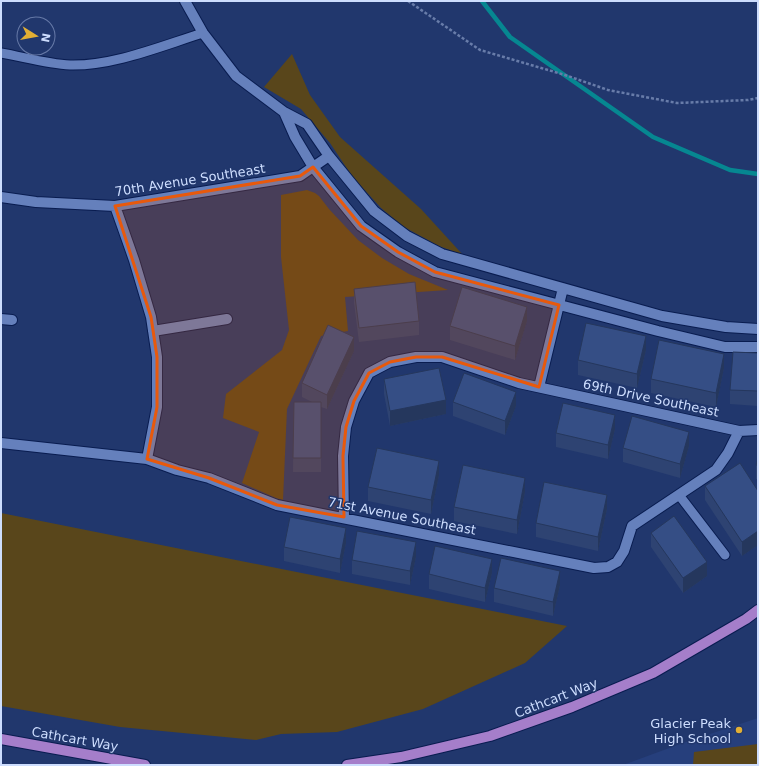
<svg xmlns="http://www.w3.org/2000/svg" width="759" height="766" font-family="'DejaVu Sans',sans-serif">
<rect width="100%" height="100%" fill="#21376d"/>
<path fill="#263f7c" d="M 758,718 L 758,765 L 623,765 L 683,743 Z"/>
<path fill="#59461b" d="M 292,54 L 310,95 L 340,137 L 421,209 L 463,255 L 439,246 L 404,227 L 381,208 L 352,176 L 330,143 L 301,109 L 264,87 Z
M 307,190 L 315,193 L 319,196 L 329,209 L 358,240 L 382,258 L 409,274 L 448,290 L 345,297 L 348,331 L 321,336 L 287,409 L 283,500 L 276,498 L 242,483 L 259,432 L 223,418 L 226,394 L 282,350 L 289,330 L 281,257 L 281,195 Z
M 1,513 L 567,626 L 525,663 L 423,709 L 337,732 L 281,734 L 256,740 L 120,727 L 1,706 Z
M 758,744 L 758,765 L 693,765 L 694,752 Z"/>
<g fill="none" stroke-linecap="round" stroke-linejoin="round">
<path stroke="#068791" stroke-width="4.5" d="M 482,1 L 510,37 L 653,137 L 730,170 L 758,174"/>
<g stroke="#091c50" stroke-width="11">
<path id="service" d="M 1,53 C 24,57 47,64 70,65 C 114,66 161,46 203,33
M 679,495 L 725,555"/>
</g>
<g stroke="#091c50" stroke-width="12">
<path id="minor" d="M 185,1 L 203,33 L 236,76 L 284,112 L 307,124 L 329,156 L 374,211 L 407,236 L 442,254 L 662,316 L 726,327 L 758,329
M 284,112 L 295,137 L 313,167 L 361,226 L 398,252 L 435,272 L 658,331 L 725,347 L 758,347
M 1,197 L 36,202 L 115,206 L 300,176 L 329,156
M 115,206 L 134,260 L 151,317 L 157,357 L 157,407 L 147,459
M 1,319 L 12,320
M 153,331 L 227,319
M 539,387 L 563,288
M 1,443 L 147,459 L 177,470 L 209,478 L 277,505 L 594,568 L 608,567 L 617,562 L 624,551 L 632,526 L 716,470 L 728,453 L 739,431
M 344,517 L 343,456 L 346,427 L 354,401 L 369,373 L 390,362 L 416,357 L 442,357 L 519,383 L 739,431 L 758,430"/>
</g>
<g stroke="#091c50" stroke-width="12">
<path id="primary" d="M 1,739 L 145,765
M 347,765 L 401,757 L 490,736 L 572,707 L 653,673 L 746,619 L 758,610"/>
</g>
<path stroke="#687ca9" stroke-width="2.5" stroke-dasharray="3 2" stroke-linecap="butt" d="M 408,1 L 480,50 L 565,75 L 608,90 L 677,103 L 748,100 L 758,98"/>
<use href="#service" stroke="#6580bc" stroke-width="9"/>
<use href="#minor" stroke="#6580bc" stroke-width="10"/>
<use href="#primary" stroke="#a57eca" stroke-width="10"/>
</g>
<path fill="#2e4372" d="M 354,289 L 419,321 L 419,335 L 359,342 L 354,303 Z
M 527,321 L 515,360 L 450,340 L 450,326 Z
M 646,350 L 637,388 L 578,375 L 578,360 Z
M 354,351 L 327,409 L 321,407 L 321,472 L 293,472 L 294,402 L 312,402 L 302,397 L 302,383 Z
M 758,353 L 758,406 L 730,404 L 730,390 Z
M 724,368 L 716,407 L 651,393 L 651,379 Z
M 384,379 L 446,414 L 390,426 L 384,394 Z
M 453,402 L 516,406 L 505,435 L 453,416 Z
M 615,429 L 608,459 L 556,447 L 556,433 Z
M 689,446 L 680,478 L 623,462 L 623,448 Z
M 758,458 L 758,479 L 756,479 L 756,465 Z
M 439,475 L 431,514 L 368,501 L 368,487 Z
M 705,486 L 758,491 L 758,545 L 742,556 L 705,500 Z
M 525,492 L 517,534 L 454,521 L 454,507 Z
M 607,509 L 598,551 L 536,537 L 536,523 Z
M 651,533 L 707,576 L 683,593 L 651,547 Z
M 346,543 L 340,573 L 284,561 L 284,547 Z
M 416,557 L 410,585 L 352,574 L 352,560 Z
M 492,573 L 485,602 L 429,589 L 429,574 Z
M 560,585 L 553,616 L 494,602 L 494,588 Z"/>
<path fill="#25375d" d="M 527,307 L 527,321 L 515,360 L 515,346 Z
M 646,336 L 646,350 L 637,388 L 637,374 Z
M 354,337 L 354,351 L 327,409 L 327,395 Z
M 724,354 L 724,368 L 716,407 L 716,393 Z
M 516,392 L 516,406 L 505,435 L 505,421 Z
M 446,400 L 446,414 L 390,426 L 390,411 Z
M 615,415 L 615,429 L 608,459 L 608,445 Z
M 689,432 L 689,446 L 680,478 L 680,464 Z
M 439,461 L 439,475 L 431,514 L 431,500 Z
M 525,478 L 525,492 L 517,534 L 517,520 Z
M 607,495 L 607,509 L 598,551 L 598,537 Z
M 346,528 L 346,543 L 340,573 L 340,559 Z
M 758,531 L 758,545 L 742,556 L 742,542 Z
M 416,542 L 416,557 L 410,585 L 410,571 Z
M 492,559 L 492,573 L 485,602 L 485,588 Z
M 707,562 L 707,576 L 683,593 L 683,578 Z
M 560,571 L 560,585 L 553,616 L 553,602 Z"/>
<path fill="#354e85" stroke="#25375d" d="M 415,282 L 419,321 L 359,328 L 354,289 Z
M 462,287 L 527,307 L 515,346 L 450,326 Z
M 586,323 L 646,336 L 637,374 L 578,360 Z
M 328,325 L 354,337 L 327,395 L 302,383 Z
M 659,340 L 724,354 L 716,393 L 651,379 Z
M 733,352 L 758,353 L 758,391 L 730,390 Z
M 439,368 L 446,400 L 390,411 L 384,379 Z
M 464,373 L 516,392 L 505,421 L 453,402 Z
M 294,402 L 321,402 L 321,458 L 293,458 Z
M 563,403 L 615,415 L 608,445 L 556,433 Z
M 632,416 L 689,432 L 680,464 L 623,448 Z
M 377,448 L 439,461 L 431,500 L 368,487 Z
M 758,458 L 758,465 L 756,465 Z
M 740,463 L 758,491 L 758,531 L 742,542 L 705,486 Z
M 463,465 L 525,478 L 517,520 L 454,507 Z
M 544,482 L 607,495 L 598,537 L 536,523 Z
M 674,516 L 707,562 L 683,578 L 651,533 Z
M 290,517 L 346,528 L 340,559 L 284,547 Z
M 357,531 L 416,542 L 410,571 L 352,560 Z
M 435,546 L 492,559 L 485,588 L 429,574 Z
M 501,558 L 560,571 L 553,602 L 494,588 Z"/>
<path fill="#e8590c" fill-opacity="0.2" stroke="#e8590c" stroke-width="3" stroke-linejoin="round" d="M 313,167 L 361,226 L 398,252 L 435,272 L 559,305 L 539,387 L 442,357 L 416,357 L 390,362 L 369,373 L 354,401 L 346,427 L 343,456 L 344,517 L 277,505 L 209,478 L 147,459 L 157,407 L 157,357 L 151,317 L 115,206 L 300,176 Z"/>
<circle fill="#e2af34" stroke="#21376d" stroke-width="1.5" cx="739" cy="730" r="4"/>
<g text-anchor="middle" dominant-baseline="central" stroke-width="3" stroke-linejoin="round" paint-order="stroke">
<g font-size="13" fill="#cdddfe" stroke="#21376d">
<text transform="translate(190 180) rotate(-9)">70th Avenue Southeast</text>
<text transform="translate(651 398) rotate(12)">69th Drive Southeast</text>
<text transform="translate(402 516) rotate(11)">71st Avenue Southeast</text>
<text transform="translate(556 698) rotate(-21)">Cathcart Way</text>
<text transform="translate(75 739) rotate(10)">Cathcart Way</text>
</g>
<g font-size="13" fill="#cdddfe" stroke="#21376d" text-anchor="end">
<text x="731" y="723">Glacier Peak<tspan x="731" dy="15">High School</tspan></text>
</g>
</g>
<rect width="759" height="766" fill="none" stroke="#cdddfe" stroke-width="4"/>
<g transform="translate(36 36) rotate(101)"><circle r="19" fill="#21376d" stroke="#6679a7"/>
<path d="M0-3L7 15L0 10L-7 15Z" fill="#e2af34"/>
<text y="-6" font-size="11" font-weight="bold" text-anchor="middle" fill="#cdddfe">N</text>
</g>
</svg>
